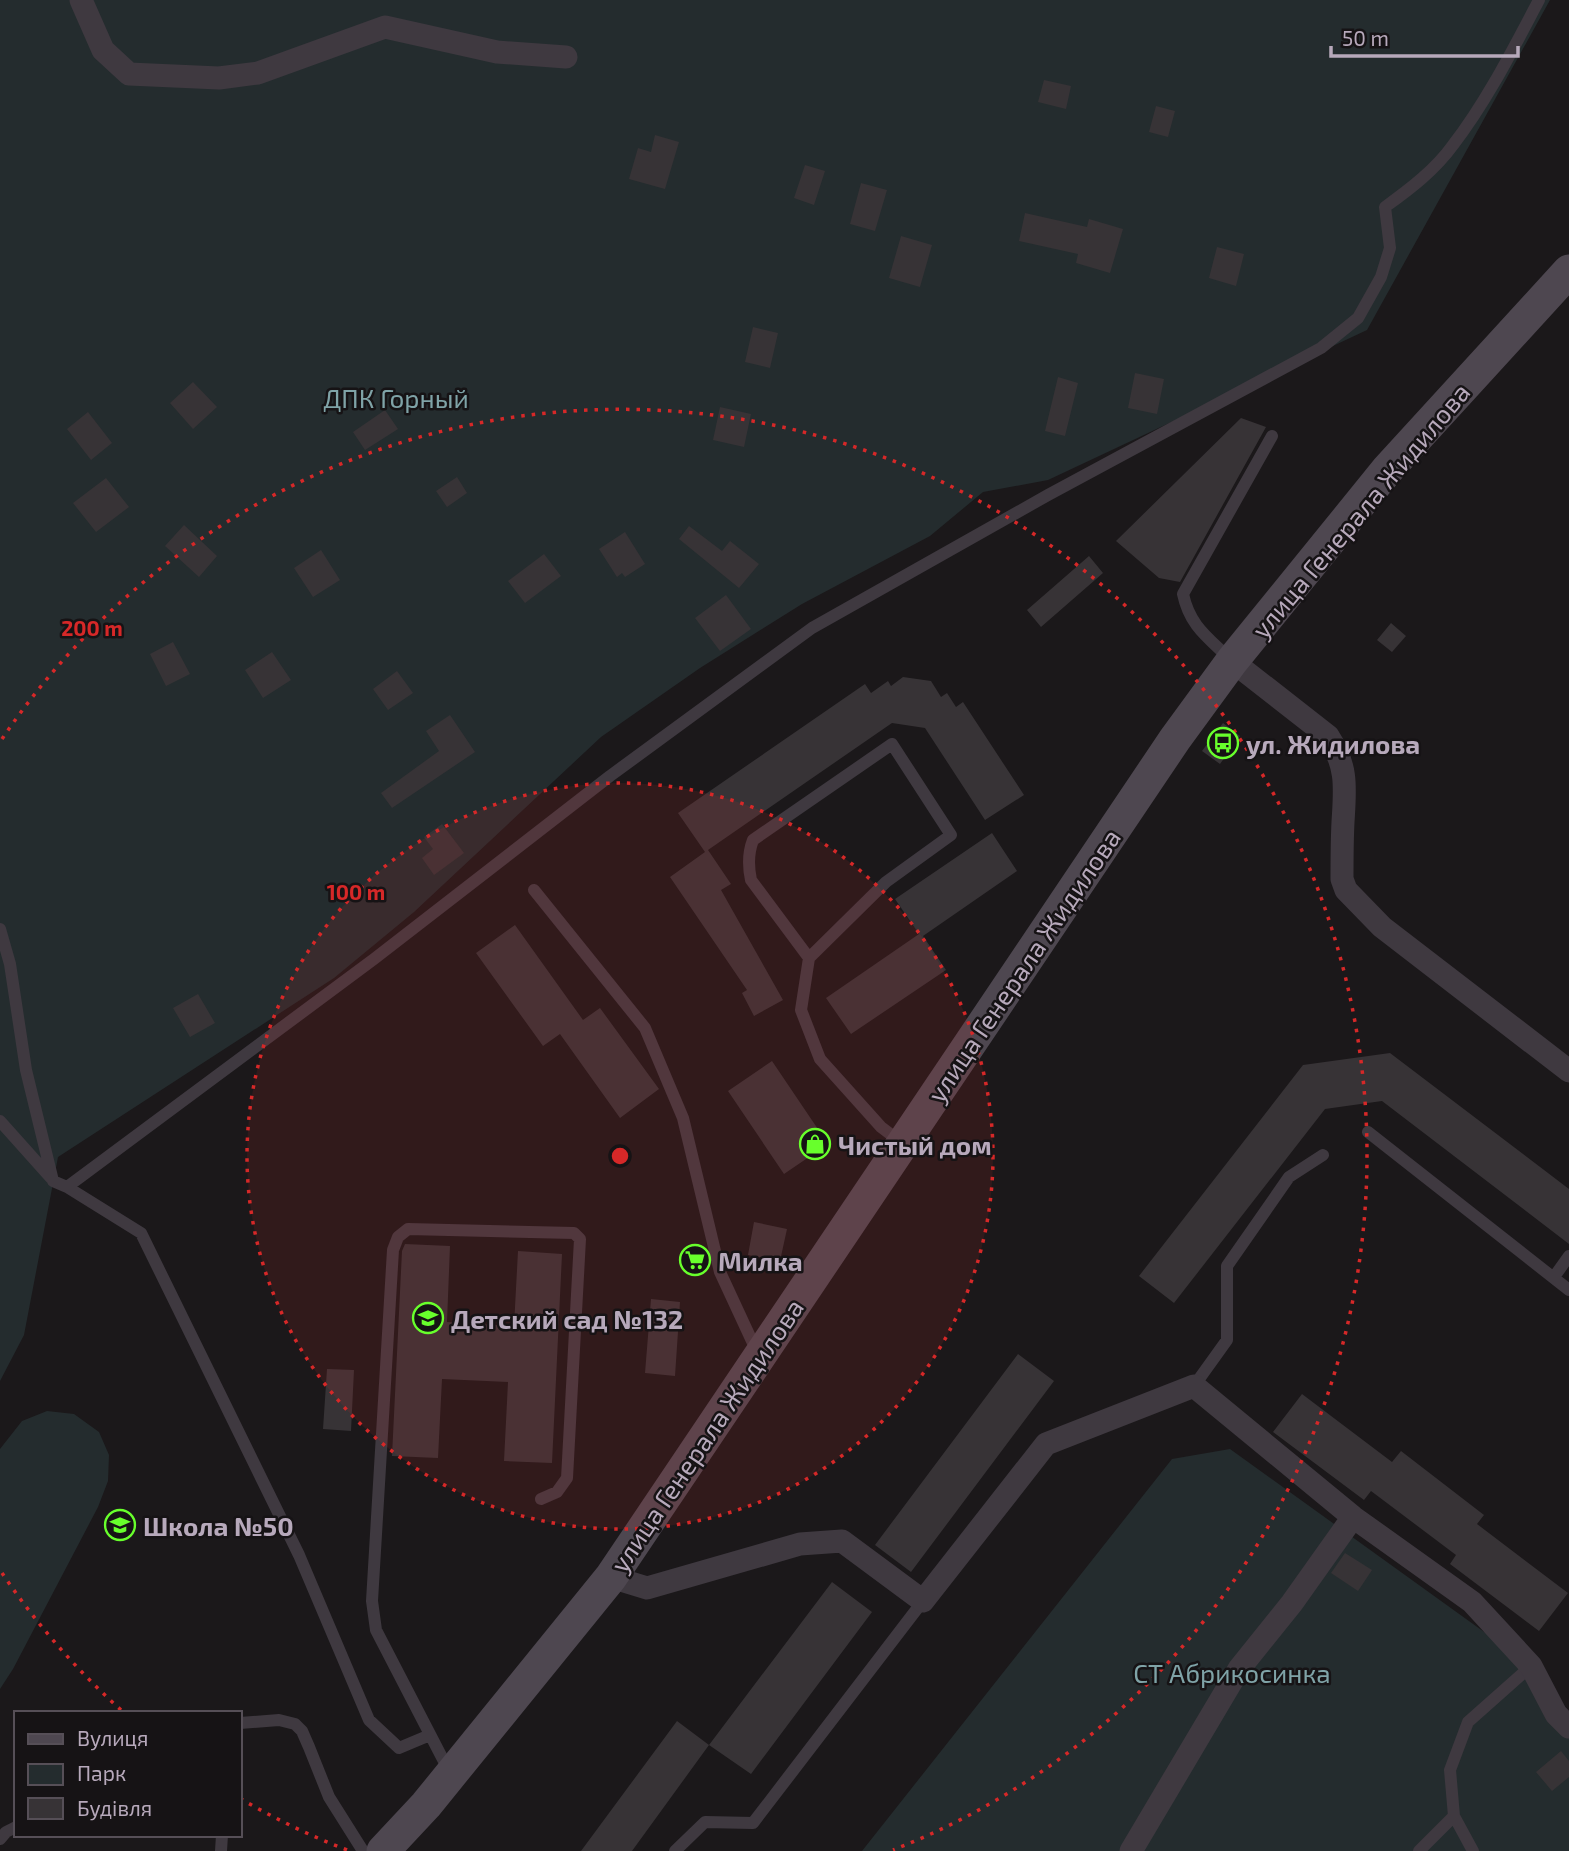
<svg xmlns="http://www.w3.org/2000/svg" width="1569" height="1851" font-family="'Exo 2',sans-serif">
<rect width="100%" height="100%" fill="#1b181a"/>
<path fill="#242c2e" d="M 0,0 L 1550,0 L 1367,330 L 1048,480 L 983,492 L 930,536 L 802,604 L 700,668 L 601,737 L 414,912 L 334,978 L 58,1157 L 24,1335 L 0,1381 Z
M 47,1411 L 74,1414 L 99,1432 L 109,1455 L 108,1481 L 98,1507 L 13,1669 L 0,1689 L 0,1449 L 22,1421 Z
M 1230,1449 L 1505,1647 L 1569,1738 L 1569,1851 L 862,1851 L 1172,1459 Z"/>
<path fill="#373336" d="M 1044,80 L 1071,86 L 1066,109 L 1038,102 Z
M 1156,106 L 1175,111 L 1168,137 L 1149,132 Z
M 655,135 L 679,142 L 665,189 L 629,179 L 638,148 L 651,152 Z
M 805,165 L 825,171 L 814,205 L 794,198 Z
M 861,183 L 887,190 L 875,231 L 850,224 Z
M 1025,213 L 1087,227 L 1089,219 L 1123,229 L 1110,273 L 1076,263 L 1078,254 L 1019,241 Z
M 901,236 L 932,245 L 920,287 L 889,278 Z
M 1217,247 L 1244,254 L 1236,286 L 1209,278 Z
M 753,327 L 778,333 L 770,368 L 745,362 Z
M 1135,373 L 1164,379 L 1157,414 L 1128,408 Z
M 1058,377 L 1078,383 L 1065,436 L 1045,431 Z
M 193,382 L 217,407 L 193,429 L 170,403 Z
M 720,407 L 751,414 L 744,447 L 713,440 Z
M 385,410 L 398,429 L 365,450 L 353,432 Z
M 88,412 L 112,443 L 91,460 L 67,429 Z
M 1241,418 L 1266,427 L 1180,582 L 1159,578 L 1116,541 Z
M 457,477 L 467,493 L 447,507 L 436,491 Z
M 106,478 L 129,507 L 96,532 L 73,503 Z
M 184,525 L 217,556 L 199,577 L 165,546 Z
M 689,526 L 722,551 L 730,541 L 759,564 L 739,588 L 679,539 Z
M 625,532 L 645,564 L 625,577 L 622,573 L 617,577 L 599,549 Z
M 321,550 L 340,580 L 313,597 L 294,568 Z
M 544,554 L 561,576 L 525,603 L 508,581 Z
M 1089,556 L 1103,573 L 1041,627 L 1027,610 Z
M 726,595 L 751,629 L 720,651 L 695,618 Z
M 1391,623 L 1406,636 L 1392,652 L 1377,640 Z
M 173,642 L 190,674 L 166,686 L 150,654 Z
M 272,652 L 291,680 L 263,698 L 245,670 Z
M 397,671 L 413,693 L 388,710 L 373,689 Z
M 903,677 L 931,681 L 941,697 L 947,693 L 956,707 L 963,702 L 1024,795 L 985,820 L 925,728 L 892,723 L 708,850 L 731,884 L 721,890 L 783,1000 L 754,1016 L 742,993 L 747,990 L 670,877 L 705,852 L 678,813 L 865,684 L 871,693 L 888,681 L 891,686 Z
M 450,715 L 475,752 L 392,808 L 381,793 L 439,751 L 426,731 Z
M 1223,723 L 1240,736 L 1220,764 L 1202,751 Z
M 442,824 L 464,853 L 434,875 L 422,858 L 433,849 L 424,837 Z
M 992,833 L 1017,871 L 923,936 L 946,970 L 851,1034 L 826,998 L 919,934 L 895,899 Z
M 515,925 L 583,1020 L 600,1008 L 659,1089 L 620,1118 L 560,1034 L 543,1046 L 476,953 Z
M 198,994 L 215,1023 L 190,1037 L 173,1008 Z
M 1390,1053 L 1569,1189 L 1569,1244 L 1382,1101 L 1325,1109 L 1174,1303 L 1139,1276 L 1303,1065 Z
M 772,1061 L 828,1144 L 784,1174 L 728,1091 Z
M 754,1222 L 787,1229 L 780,1261 L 748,1255 Z
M 405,1244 L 450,1246 L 447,1322 L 514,1326 L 518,1251 L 562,1254 L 552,1463 L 504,1461 L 508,1382 L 442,1379 L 438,1458 L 392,1456 L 402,1251 Z
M 651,1299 L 680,1302 L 675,1376 L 645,1373 Z
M 1018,1354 L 1054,1381 L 911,1572 L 875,1545 Z
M 327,1369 L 354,1370 L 351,1431 L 323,1429 Z
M 1302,1394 L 1392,1462 L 1401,1451 L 1484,1515 L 1477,1524 L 1568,1593 L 1539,1631 L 1450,1564 L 1456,1555 L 1371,1491 L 1364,1500 L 1273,1432 Z
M 1345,1553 L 1372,1570 L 1358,1591 L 1331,1573 Z
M 832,1582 L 872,1612 L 751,1774 L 709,1745 Z
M 677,1721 L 709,1745 L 632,1851 L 581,1851 Z
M 1561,1751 L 1569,1761 L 1569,1777 L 1552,1791 L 1536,1772 Z"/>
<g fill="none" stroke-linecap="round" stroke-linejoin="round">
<path stroke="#3f3940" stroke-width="12" d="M 1232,661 C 1209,638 1190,627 1183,594 L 1272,436
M 534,890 L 645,1028 L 683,1118 L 720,1272 L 758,1354
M 0,929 L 10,964 L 26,1070 L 53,1181 L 67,1187 L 374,959 L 610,776 L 812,628 L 1048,495 L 1321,348 L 1358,318 L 1381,277 L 1390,248 L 1385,207 C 1410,189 1435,170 1453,145 C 1487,101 1513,49 1539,0
M 809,958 L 751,880 C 748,866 748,853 753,840 L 892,744 L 951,835 L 886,882 L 809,958 L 801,1010 L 820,1059 L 881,1127 L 902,1143
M 0,1121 L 51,1178
M 1368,1132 L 1569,1290
M 67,1187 L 141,1233 L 299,1555 L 369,1720 L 399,1748 L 430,1735
M 1554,1277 L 1569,1256
M 1194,1386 L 1227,1340 L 1227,1266 L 1289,1177 L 1323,1155
M 240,1723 L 279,1720 L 295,1724 L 302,1731 L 309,1747 L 329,1797 L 363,1851
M 449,1771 L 376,1630 L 372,1601 L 393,1250 L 398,1237 L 408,1229 L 574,1233 L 580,1239 L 567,1478 L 557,1492 L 541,1499
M 0,1839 L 6,1832 L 16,1827
M 221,1851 L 222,1835
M 675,1851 L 705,1822 L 753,1823 L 923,1601
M 1419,1851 L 1454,1816
M 1473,1851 L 1454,1816 L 1450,1770 L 1468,1722 L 1531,1666"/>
<path stroke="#3f3940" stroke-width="23" d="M 81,0 L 103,50 L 129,74 L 219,78 L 258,73 L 385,27 L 497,52 L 566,57
M 1232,661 L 1328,736 C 1348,767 1345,788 1343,822 C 1342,841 1342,860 1342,879 L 1346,890 L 1382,927 L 1569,1071
M 611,1577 L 647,1588 L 800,1544 L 842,1541 L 923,1601 L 1046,1444 L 1194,1386 L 1353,1517 L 1472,1602 L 1531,1666 L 1556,1714 L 1569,1727
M 1131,1851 L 1239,1669 L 1292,1603 L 1353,1517"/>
<path stroke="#4e4750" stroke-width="33" d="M 383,1851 L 426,1805 L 611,1577 L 1175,739 L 1232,661 L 1387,470 L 1569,271"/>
</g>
<circle cx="620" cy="1156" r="373" fill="#d62828" fill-opacity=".12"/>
<g fill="none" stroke="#d62828" stroke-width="3.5" stroke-dasharray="3.5 7">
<circle cx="620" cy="1156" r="373"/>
<path d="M347 1850A746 746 0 0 1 241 1799M121 1710A746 746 0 0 1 2 1573M2 739A746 746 0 1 1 893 1850"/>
</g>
<defs>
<g id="bus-ring" transform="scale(1.575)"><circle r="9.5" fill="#161315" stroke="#68ff2c" stroke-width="1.5"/><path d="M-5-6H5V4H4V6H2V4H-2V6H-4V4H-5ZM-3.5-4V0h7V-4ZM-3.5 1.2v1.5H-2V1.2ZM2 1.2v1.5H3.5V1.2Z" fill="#68ff2c"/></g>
<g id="shop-ring" transform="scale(1.575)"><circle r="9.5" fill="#161315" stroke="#68ff2c" stroke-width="1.5"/><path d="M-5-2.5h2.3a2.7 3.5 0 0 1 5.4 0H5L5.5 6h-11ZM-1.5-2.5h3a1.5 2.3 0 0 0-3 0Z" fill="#68ff2c"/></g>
<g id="supermarket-ring" transform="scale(1.575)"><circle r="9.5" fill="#161315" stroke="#68ff2c" stroke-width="1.5"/><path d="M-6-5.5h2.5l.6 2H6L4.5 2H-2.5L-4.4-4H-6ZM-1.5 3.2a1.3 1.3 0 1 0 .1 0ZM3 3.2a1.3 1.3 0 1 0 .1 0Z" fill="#68ff2c"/></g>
<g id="school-ring" transform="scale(1.575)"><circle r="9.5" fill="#161315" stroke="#68ff2c" stroke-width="1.5"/><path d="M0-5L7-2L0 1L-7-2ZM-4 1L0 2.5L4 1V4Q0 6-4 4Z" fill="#68ff2c"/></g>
</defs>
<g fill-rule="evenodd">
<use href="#bus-ring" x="1223" y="743"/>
<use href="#shop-ring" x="815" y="1144"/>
<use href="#supermarket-ring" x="695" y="1260"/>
<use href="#school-ring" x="428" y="1318"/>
<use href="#school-ring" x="120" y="1525"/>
</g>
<g text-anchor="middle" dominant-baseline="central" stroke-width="5" stroke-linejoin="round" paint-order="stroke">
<g font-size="26" fill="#7fa3a7" stroke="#161315">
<text x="396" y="397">ДПК Горный</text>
<text x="1232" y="1672">СТ Абрикосинка</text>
</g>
<g font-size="26" fill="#b7a9bb" stroke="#161315">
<text transform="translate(1360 510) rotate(-50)">улица Генерала Жидилова</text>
<text transform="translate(1023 965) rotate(-56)">улица Генерала Жидилова</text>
<text transform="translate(706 1435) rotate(-56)">улица Генерала Жидилова</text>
</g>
<g font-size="26" font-weight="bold" fill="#b7a9bb" stroke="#161315" text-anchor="start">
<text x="1246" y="743">ул. Жидилова</text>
<text x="838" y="1144">Чистый дом</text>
<text x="718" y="1260">Милка</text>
<text x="451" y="1318">Детский сад №132</text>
<text x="143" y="1525">Школа №50</text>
</g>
</g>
<circle cx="620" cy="1156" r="10" fill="#d62828" stroke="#161315" stroke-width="3.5"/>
<g font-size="21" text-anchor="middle" font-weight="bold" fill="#d62828" stroke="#161315" stroke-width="5" stroke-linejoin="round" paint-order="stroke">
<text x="92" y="636">200 m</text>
<text x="356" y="900">100 m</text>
</g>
<rect x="14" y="1711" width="228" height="126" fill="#161315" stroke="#564f57" stroke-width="2"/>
<rect x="28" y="1734" width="35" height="10" fill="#4e4750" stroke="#564f57" stroke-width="2"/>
<text x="77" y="1746" font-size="21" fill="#b7a9bb">Вулиця</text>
<rect x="28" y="1764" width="35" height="21" fill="#242c2e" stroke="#564f57" stroke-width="2"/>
<text x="77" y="1781" font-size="21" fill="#b7a9bb">Парк</text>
<rect x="28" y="1798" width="35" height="21" fill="#373336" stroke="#564f57" stroke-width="2"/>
<text x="77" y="1816" font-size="21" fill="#b7a9bb">Будівля</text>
<path d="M1331 46v10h187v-10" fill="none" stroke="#b7a9bb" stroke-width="3.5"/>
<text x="1342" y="46" font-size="21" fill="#b7a9bb" stroke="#161315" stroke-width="5" paint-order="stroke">50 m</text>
</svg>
